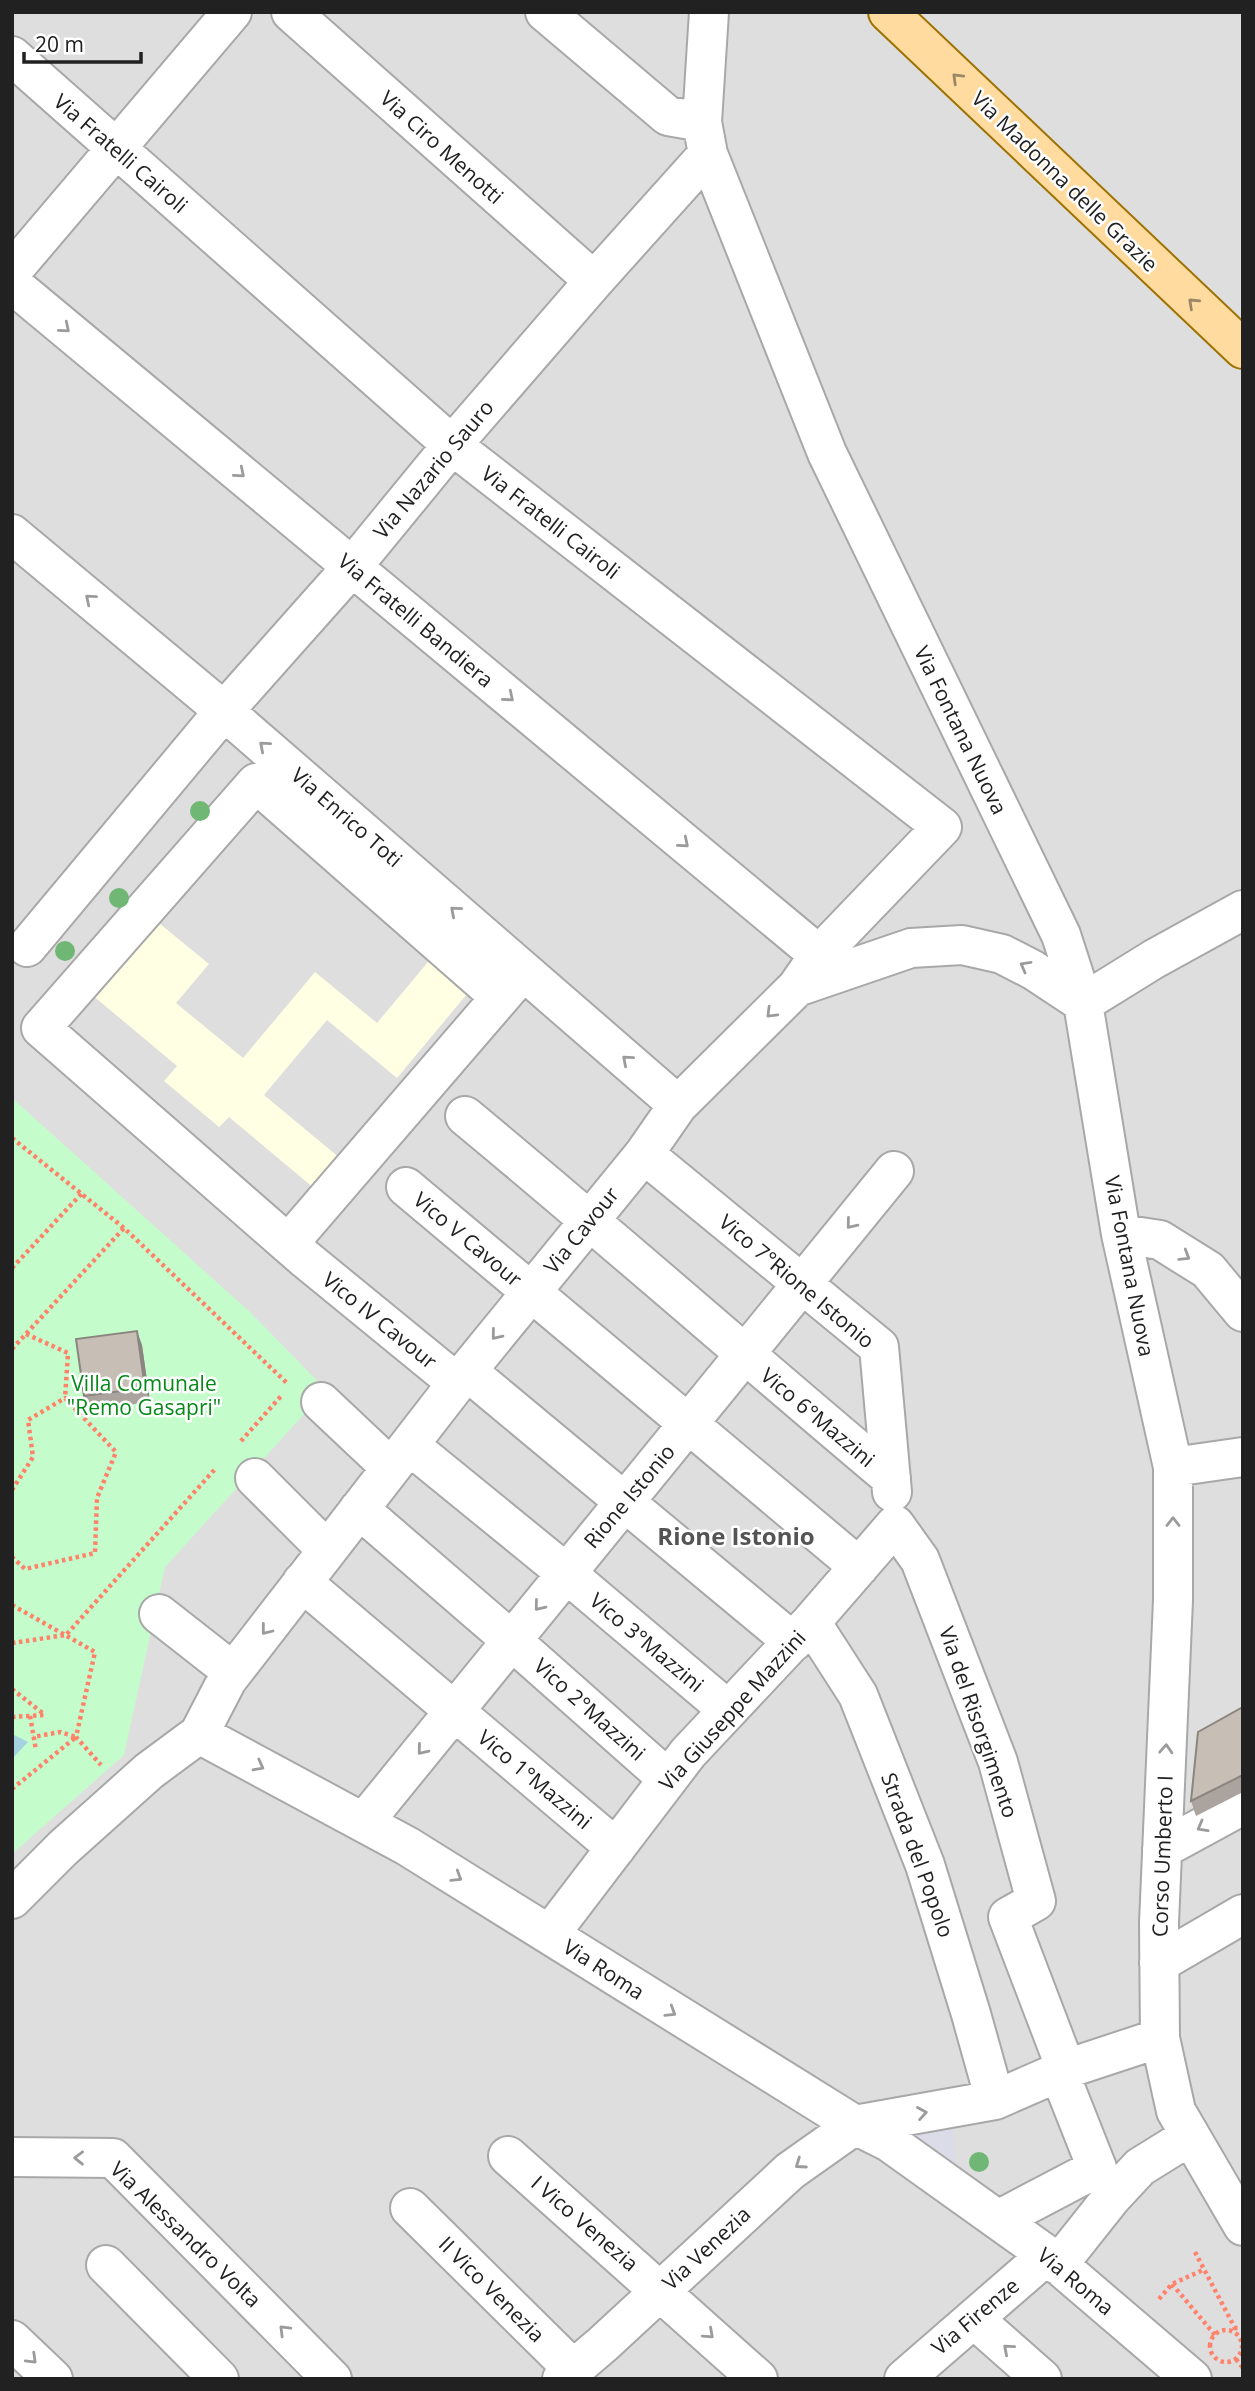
<svg xmlns="http://www.w3.org/2000/svg" width="1255" height="2391" font-family="'Open Sans',sans-serif">
<rect width="100%" height="100%" fill="#f2efe7"/>
<path fill="#dfdede" d="M 12,12 L 1243,12 L 1243,2379 L 12,2379 Z"/>
<path fill="#feffe3" d="M 154,919 L 209,964 L 176,1003 L 243,1058 L 315,972 L 377,1023 L 433,956 L 472,988 L 397,1078 L 327,1020 L 264,1095 L 341,1159 L 315,1189 L 229,1117 L 219,1127 L 164,1081 L 177,1066 L 91,994 Z"/>
<path fill="#c4fdcb" d="M 12,1098 L 251,1313 L 326,1390 L 165,1567 L 124,1755 L 12,1854 Z"/>
<path fill="#dcdbe8" d="M 952,2118 L 958,2180 L 881,2132 Z"/>
<path fill="#a6d1e1" d="M 12,1734 L 28,1742 L 12,1759 Z"/>
<g fill="none" stroke-linecap="round" stroke-linejoin="round">
<g stroke="#a8a8a8" stroke-width="42">
<path id="minor" d="M 291,12 L 594,281
M 545,12 L 668,116 L 702,122
M 709,12 L 702,122 L 708,154 L 827,453 L 1061,935 L 1083,1003 L 1121,1234 L 1173,1467 L 1173,1600 L 1159,1923 L 1160,2038 L 1176,2111 L 1243,2226
M 12,56 L 452,445 L 942,827 L 819,955 L 797,987
M 12,271 L 232,12
M 12,284 L 819,955
M 12,534 L 224,711 L 678,1105
M 27,947 L 224,711 L 352,567 L 452,445 L 594,281 L 708,154
M 465,1116 C 609,1235 748,1358 891,1478
M 644,1154 L 879,1347 L 892,1492
M 406,1187 L 859,1567
M 1121,1234 L 1160,1240 L 1208,1270 L 1243,1312
M 288,1244 L 518,977
M 467,1371 L 793,1642
M 457,1383 L 303,1257 L 41,1028 L 256,783 L 500,997
M 321,1402 L 391,1468
M 409,1445 L 566,1573 L 728,1710
M 1173,1467 L 1243,1457
M 255,1478 L 327,1550
M 359,1509 L 511,1640 L 668,1779
M 895,1525 L 920,1560 L 998,1762 L 1036,1901 L 1008,1917 L 1066,2069
M 302,1582 L 616,1848
M 159,1614 L 233,1672
M 811,1622 L 858,1695 L 925,1865 L 971,2014 L 995,2100
M 199,1734 L 407,1846 L 855,2125 L 889,2142 L 1047,2255 L 1192,2379
M 364,1822 L 894,1171
M 1162,1849 L 1243,1805
M 12,1899 L 63,1848 L 149,1771 L 199,1734 L 227,1680 L 457,1383 L 644,1154 L 678,1105 L 797,987 L 911,948 L 962,945 L 1002,954 L 1033,970 L 1083,1003 L 1154,959 L 1243,910
M 550,1934 L 688,1753 L 811,1622 L 895,1525
M 1159,1963 L 1243,1914
M 508,2156 L 758,2379
M 12,2157 L 113,2158 L 332,2379
M 410,2208 L 573,2369
M 998,2220 L 1097,2168 L 1059,2072
M 106,2265 L 219,2379
M 1058,2265 L 1112,2197 L 1140,2167 L 1190,2136
M 974,2319 L 1042,2379
M 12,2340 L 53,2379
M 562,2379 L 603,2344 L 790,2171 L 855,2125 L 995,2100 L 1066,2069 L 1160,2038
M 904,2379 L 1047,2255"/>
</g>
<g stroke="#9e7200" stroke-width="42">
<path id="major" d="M 888,12 L 1243,349"/>
</g>
<path stroke="#ff826b" stroke-width="4.5" stroke-dasharray="3.5 3.5" stroke-linecap="butt" d="M 12,1138 L 124,1228 L 288,1384
M 12,1268 L 82,1193
M 26,1334 L 68,1353 L 65,1398
M 12,1349 L 124,1228
M 241,1441 L 282,1395
M 12,1490 L 33,1457 L 28,1420 L 65,1398 L 116,1452 L 97,1498 L 95,1553 L 25,1569 L 12,1557
M 12,1605 L 95,1652 L 76,1737 L 101,1765
M 12,1643 L 66,1635 L 216,1468
M 12,1689 L 45,1715
M 30,1716 L 36,1750
M 12,1717 L 44,1715
M 12,1789 L 76,1737 L 60,1732 L 33,1737
M 1195,2252 L 1237,2332
M 1172,2284 L 1215,2335
M 1159,2299 L 1172,2284 L 1203,2270
M 1234,2328 L 1243,2328
M1210 2346a16 16 0 1 1 32 0a16 16 0 1 1-32 0Z
M 1236,2359 L 1243,2368"/>
<use href="#minor" stroke="#fff" stroke-width="38"/>
<use href="#major" stroke="#ffdb9f" stroke-width="38"/>
</g>
<g fill="#70b775">
<circle cx="200" cy="811" r="10"/>
<circle cx="119" cy="898" r="10"/>
<circle cx="65" cy="951" r="10"/>
<circle cx="979" cy="2162" r="10"/>
</g>
<path fill="#aba39d" d="M 142,1345 L 150,1402 L 89,1410 L 84,1396 Z
M 1243,1707 L 1243,1792 L 1196,1816 L 1191,1801 Z"/>
<path fill="#8b857f" d="M 137,1331 L 142,1345 L 150,1402 L 145,1388 Z"/>
<path fill="#c7beb6" stroke="#8b857f" stroke-width="2" d="M 137,1331 L 145,1388 L 84,1396 L 76,1339 Z
M 1243,1707 L 1243,1775 L 1191,1801 L 1198,1732 Z"/>
<defs><path id="oneway-chevron" d="M-2-3.5L2.5 0L-2 3.5" fill="none" stroke-width="1.6" stroke-linecap="round" stroke-linejoin="round" transform="scale(1.75)"/></defs>
<g stroke="#9b8766">
<use href="#oneway-chevron" transform="translate(957 78) rotate(-136)"/>
<use href="#oneway-chevron" transform="translate(1193 303) rotate(-137)"/>
</g>
<g stroke="#9b9b9b">
<use href="#oneway-chevron" transform="translate(65 328) rotate(40)"/>
<use href="#oneway-chevron" transform="translate(240 473) rotate(40)"/>
<use href="#oneway-chevron" transform="translate(90 599) rotate(-140)"/>
<use href="#oneway-chevron" transform="translate(509 697) rotate(40)"/>
<use href="#oneway-chevron" transform="translate(264 746) rotate(-139)"/>
<use href="#oneway-chevron" transform="translate(684 843) rotate(40)"/>
<use href="#oneway-chevron" transform="translate(455 911) rotate(-139)"/>
<use href="#oneway-chevron" transform="translate(1025 966) rotate(-151)"/>
<use href="#oneway-chevron" transform="translate(771 1013) rotate(135)"/>
<use href="#oneway-chevron" transform="translate(627 1060) rotate(-139)"/>
<use href="#oneway-chevron" transform="translate(851 1224) rotate(129)"/>
<use href="#oneway-chevron" transform="translate(1185 1256) rotate(32)"/>
<use href="#oneway-chevron" transform="translate(496 1335) rotate(129)"/>
<use href="#oneway-chevron" transform="translate(1173 1522) rotate(-90)"/>
<use href="#oneway-chevron" transform="translate(539 1606) rotate(129)"/>
<use href="#oneway-chevron" transform="translate(266 1630) rotate(128)"/>
<use href="#oneway-chevron" transform="translate(1166 1749) rotate(-87)"/>
<use href="#oneway-chevron" transform="translate(422 1750) rotate(129)"/>
<use href="#oneway-chevron" transform="translate(259 1766) rotate(28)"/>
<use href="#oneway-chevron" transform="translate(1202 1827) rotate(151)"/>
<use href="#oneway-chevron" transform="translate(457 1877) rotate(32)"/>
<use href="#oneway-chevron" transform="translate(671 2012) rotate(32)"/>
<use href="#oneway-chevron" transform="translate(922 2113) rotate(-10)"/>
<use href="#oneway-chevron" transform="translate(79 2158) rotate(-179)"/>
<use href="#oneway-chevron" transform="translate(800 2164) rotate(145)"/>
<use href="#oneway-chevron" transform="translate(284 2330) rotate(-135)"/>
<use href="#oneway-chevron" transform="translate(709 2334) rotate(42)"/>
<use href="#oneway-chevron" transform="translate(1008 2349) rotate(-139)"/>
<use href="#oneway-chevron" transform="translate(32 2359) rotate(44)"/>
</g>
<g text-anchor="middle" dominant-baseline="central" stroke-width="5" stroke-linejoin="round" paint-order="stroke">
<g font-size="21" fill="#212121" stroke="#fff">
<text transform="translate(442 147) rotate(42)">Via Ciro Menotti</text>
<text transform="translate(121 153) rotate(41)">Via Fratelli Cairoli</text>
<text transform="translate(1065 181) rotate(44)">Via Madonna delle Grazie</text>
<text transform="translate(433 469) rotate(-50)">Via Nazario Sauro</text>
<text transform="translate(551 522) rotate(38)">Via Fratelli Cairoli</text>
<text transform="translate(416 620) rotate(40)">Via Fratelli Bandiera</text>
<text transform="translate(961 730) rotate(64)">Via Fontana Nuova</text>
<text transform="translate(347 817) rotate(41)">Via Enrico Toti</text>
<text transform="translate(581 1230) rotate(-51)">Via Cavour</text>
<text transform="translate(468 1239) rotate(40)">Vico V Cavour</text>
<text transform="translate(1130 1266) rotate(79)">Via Fontana Nuova</text>
<text transform="translate(797 1281) rotate(40)">Vico 7°Rione Istonio</text>
<text transform="translate(380 1320) rotate(39)">Vico IV Cavour</text>
<text transform="translate(818 1417) rotate(40)">Vico 6°Mazzini</text>
<text transform="translate(629 1496) rotate(-50)">Rione Istonio</text>
<text transform="translate(647 1642) rotate(40)">Vico 3°Mazzini</text>
<text transform="translate(590 1709) rotate(42)">Vico 2°Mazzini</text>
<text transform="translate(732 1710) rotate(-48)">Via Giuseppe Mazzini</text>
<text transform="translate(979 1722) rotate(71)">Via del Risorgimento</text>
<text transform="translate(535 1779) rotate(40)">Vico 1°Mazzini</text>
<text transform="translate(918 1855) rotate(70)">Strada del Popolo</text>
<text transform="translate(1162 1856) rotate(-88)">Corso Umberto I</text>
<text transform="translate(604 1969) rotate(33)">Via Roma</text>
<text transform="translate(585 2223) rotate(41)">I Vico Venezia</text>
<text transform="translate(186 2234) rotate(44)">Via Alessandro Volta</text>
<text transform="translate(706 2248) rotate(-43)">Via Venezia</text>
<text transform="translate(1076 2281) rotate(40)">Via Roma</text>
<text transform="translate(492 2289) rotate(45)">II Vico Venezia</text>
<text transform="translate(975 2316) rotate(-40)">Via Firenze</text>
</g>
<g font-size="21" fill="#068918" stroke="#fff">
<text x="144" y="1383">Villa Comunale<tspan x="144" dy="24">"Remo Gasapri"</tspan></text>
</g>
<g font-size="24" font-weight="bold" fill="#545454" stroke="#fff">
<text x="736" y="1535">Rione Istonio</text>
</g>
</g>
<rect width="1255" height="2391" fill="none" stroke="#212121" stroke-width="28"/>
<path d="M24 52v10h117v-10" fill="none" stroke="#212121" stroke-width="3.5"/>
<text x="35" y="52" font-size="21" fill="#212121" stroke="#ffffff" stroke-width="5" paint-order="stroke">20 m</text>
</svg>
